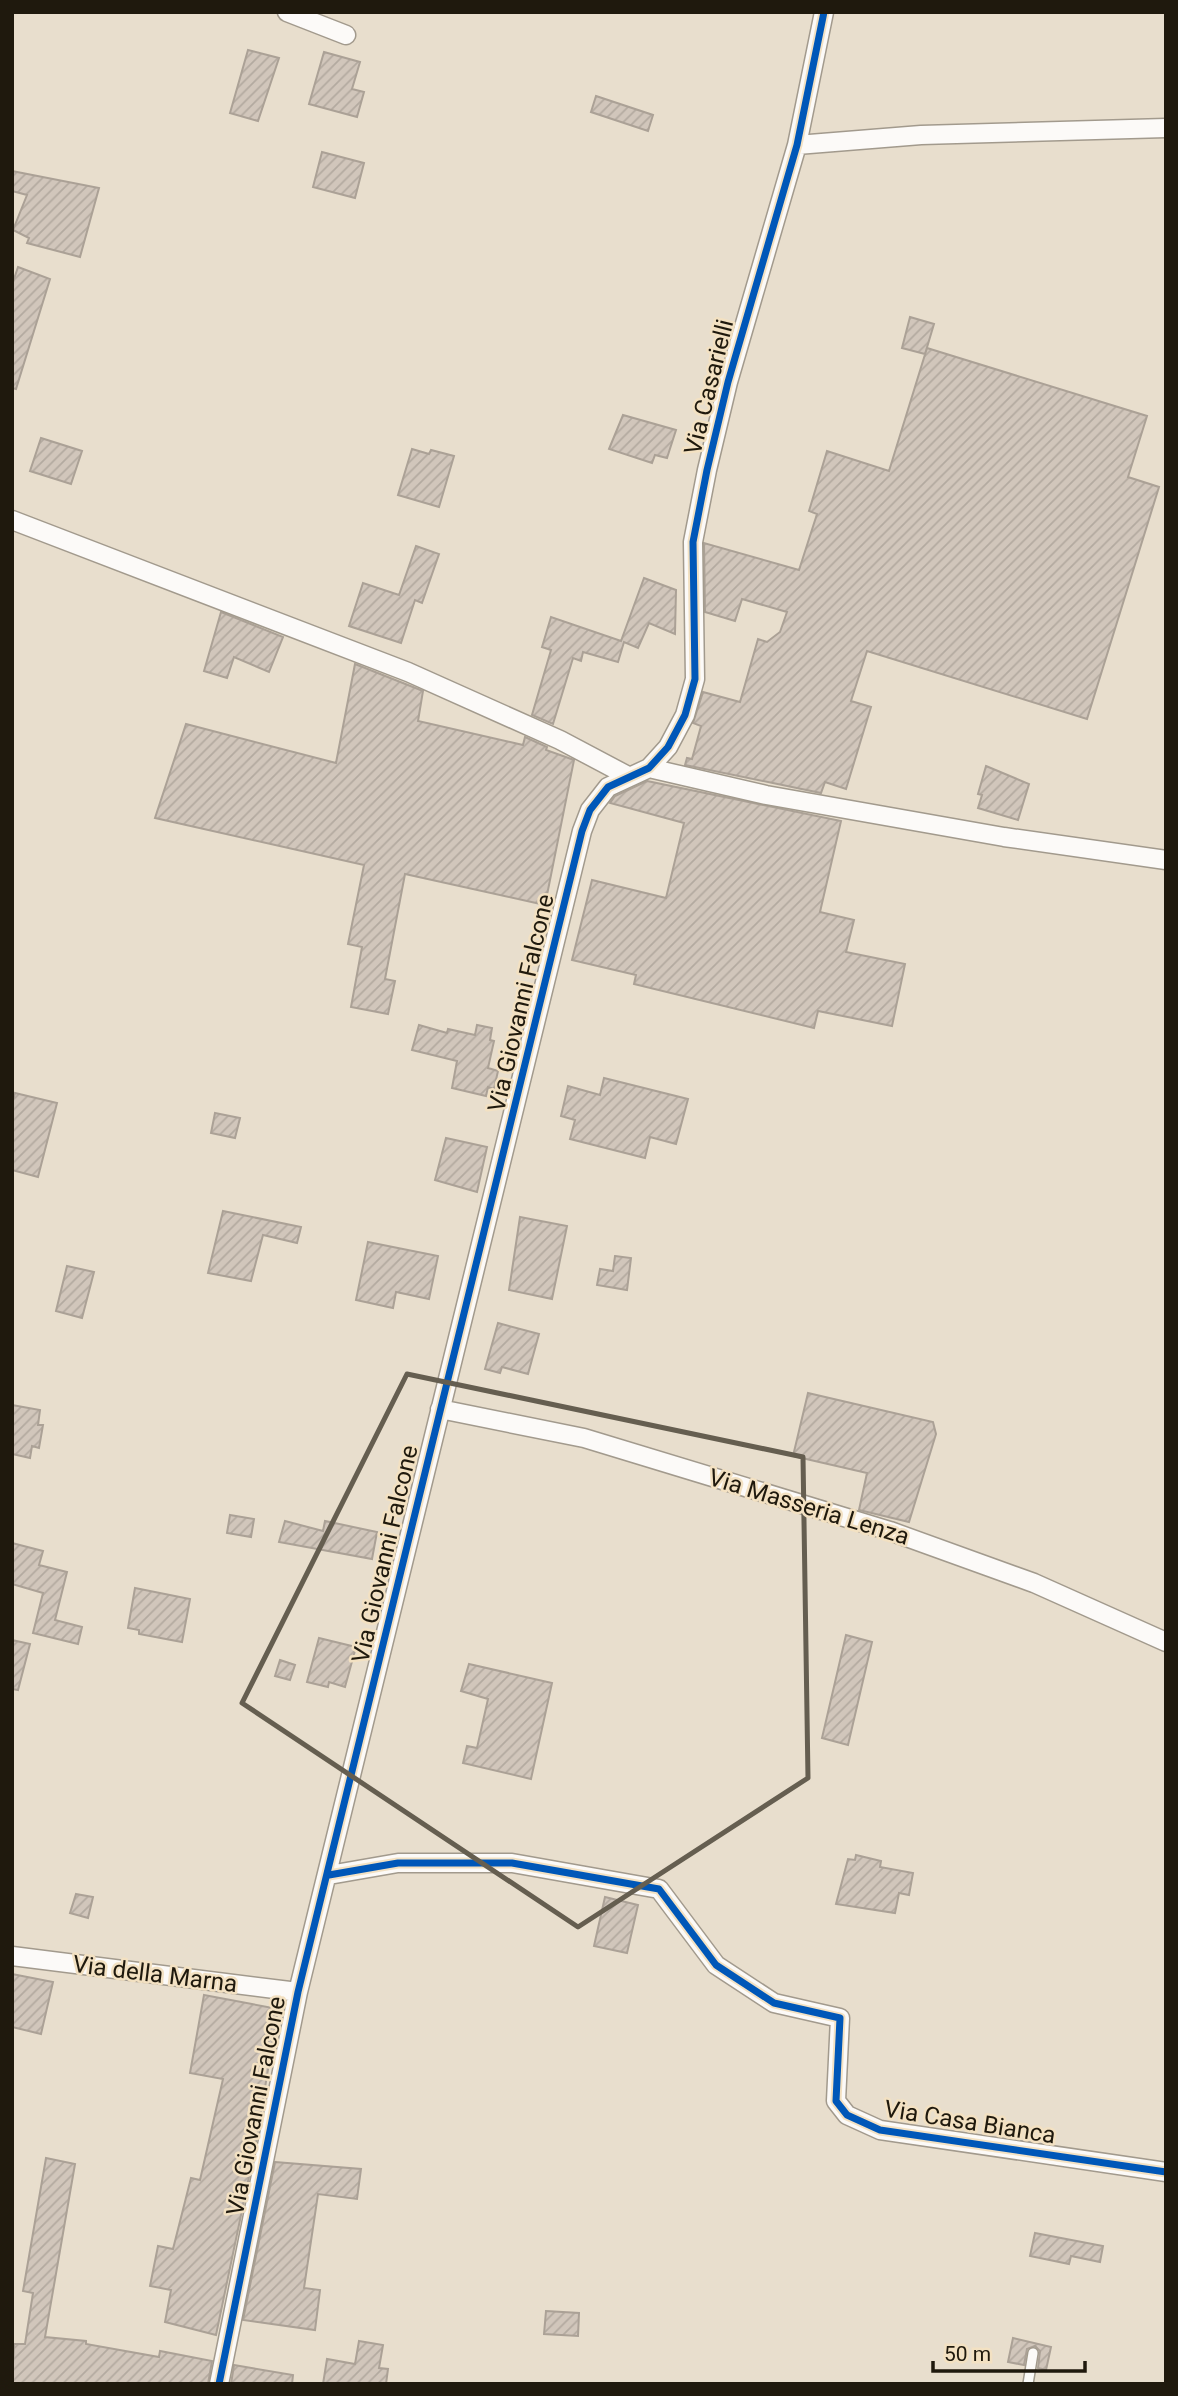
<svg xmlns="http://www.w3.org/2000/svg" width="1178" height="2396" font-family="Roboto,sans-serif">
<defs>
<pattern id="building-hatch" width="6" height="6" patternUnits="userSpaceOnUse" patternTransform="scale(1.75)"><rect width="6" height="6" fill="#d1c6bb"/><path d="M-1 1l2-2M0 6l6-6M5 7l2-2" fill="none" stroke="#b3aaa0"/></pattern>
</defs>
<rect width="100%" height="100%" fill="#e8decd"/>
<path fill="url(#building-hatch)" stroke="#aba196" stroke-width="2" d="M 248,50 L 279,58 L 258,121 L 230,113 Z
M 324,52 L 360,62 L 352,89 L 364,92 L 357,117 L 309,104 Z
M 596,96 L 653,115 L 648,131 L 591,112 Z
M 322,152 L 364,163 L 355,198 L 313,187 Z
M 12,171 L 99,188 L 80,257 L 27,243 L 29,238 L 13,230 L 27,195 L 12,191 Z
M 18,267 L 50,279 L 16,389 L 12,388 L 12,285 Z
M 910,317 L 934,324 L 925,354 L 902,348 Z
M 927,348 L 1147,416 L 1128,477 L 1159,487 L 1087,719 L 867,651 L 851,701 L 871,707 L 846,789 L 825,782 L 821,793 L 685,765 L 687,758 L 692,759 L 701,726 L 693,723 L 703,692 L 740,702 L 758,639 L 767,642 L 780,632 L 787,612 L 742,599 L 735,621 L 705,612 L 704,543 L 799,570 L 817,514 L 809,511 L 827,451 L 889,471 Z
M 623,415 L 676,430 L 667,458 L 655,455 L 652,463 L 609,449 Z
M 41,438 L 82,451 L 71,484 L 30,471 Z
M 412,449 L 429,454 L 431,450 L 454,456 L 439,507 L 398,495 Z
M 416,546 L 439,554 L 422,603 L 415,600 L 401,643 L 349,626 L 363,583 L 399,595 Z
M 644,578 L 676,590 L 675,634 L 649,623 L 638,648 L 624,642 L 618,662 L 583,652 L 581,661 L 573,658 L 553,724 L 532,715 L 551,650 L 542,647 L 551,617 L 621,641 Z
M 221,612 L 283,637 L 269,672 L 234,657 L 227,678 L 204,671 Z
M 355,664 L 423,691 L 418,721 L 523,745 L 525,737 L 547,747 L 546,750 L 574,760 L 545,905 L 405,874 L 385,979 L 395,981 L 388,1014 L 351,1007 L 362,947 L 348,944 L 364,865 L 155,818 L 186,724 L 336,763 Z
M 986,766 L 1029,784 L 1018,820 L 978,808 L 982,795 L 978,794 Z
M 647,781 L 841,821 L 820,912 L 854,920 L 846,952 L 905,964 L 892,1026 L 818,1011 L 814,1028 L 634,984 L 636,975 L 572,960 L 592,880 L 666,898 L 684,823 L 610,803 L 615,796 Z
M 419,1025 L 447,1033 L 448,1029 L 475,1035 L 477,1025 L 492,1028 L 490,1040 L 494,1041 L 488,1068 L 498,1071 L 494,1089 L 488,1087 L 486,1096 L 452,1088 L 457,1061 L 412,1050 Z
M 604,1078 L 688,1099 L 676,1144 L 650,1137 L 645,1158 L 570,1139 L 575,1120 L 561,1116 L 568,1086 L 600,1095 Z
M 15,1093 L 57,1103 L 38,1177 L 12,1170 L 12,1104 Z
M 215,1113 L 240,1118 L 235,1138 L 211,1133 Z
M 446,1138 L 487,1147 L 477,1192 L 435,1180 Z
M 223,1211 L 301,1227 L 297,1243 L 263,1235 L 251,1281 L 208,1273 Z
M 520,1217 L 567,1226 L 552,1299 L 509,1290 Z
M 368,1242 L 438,1256 L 429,1299 L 396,1292 L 393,1308 L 356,1300 Z
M 615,1256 L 631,1258 L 627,1290 L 597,1285 L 600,1269 L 613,1271 Z
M 67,1266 L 94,1272 L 82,1318 L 56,1311 Z
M 498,1323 L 539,1334 L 528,1374 L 502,1367 L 500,1373 L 485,1369 Z
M 808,1393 L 933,1422 L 936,1434 L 909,1522 L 859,1510 L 867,1473 L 793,1456 Z
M 12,1405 L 40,1410 L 38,1425 L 43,1425 L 39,1448 L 32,1446 L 30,1458 L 12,1454 Z
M 230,1515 L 254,1519 L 251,1537 L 227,1533 Z
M 285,1521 L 323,1531 L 325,1521 L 377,1532 L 372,1559 L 279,1542 Z
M 12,1543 L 43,1551 L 39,1565 L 67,1572 L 55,1620 L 82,1627 L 78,1644 L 33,1633 L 43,1593 L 12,1584 Z
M 135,1588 L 190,1599 L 182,1642 L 139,1634 L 139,1630 L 128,1628 Z
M 846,1635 L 872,1642 L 848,1745 L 822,1738 Z
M 319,1638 L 356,1647 L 345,1687 L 329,1682 L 328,1687 L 307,1682 Z
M 12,1640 L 30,1644 L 18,1690 L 12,1689 Z
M 280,1660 L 295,1665 L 290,1680 L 275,1676 Z
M 469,1664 L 552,1683 L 531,1779 L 463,1763 L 467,1746 L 477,1748 L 488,1699 L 461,1691 Z
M 856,1855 L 881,1861 L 880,1867 L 913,1873 L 909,1895 L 899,1893 L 895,1913 L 836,1904 L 848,1859 L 855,1860 Z
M 76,1894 L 93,1897 L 88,1918 L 70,1913 Z
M 605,1897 L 638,1905 L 627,1953 L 594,1946 Z
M 12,1974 L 53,1982 L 41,2034 L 12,2027 Z
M 204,1995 L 278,2009 L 255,2148 L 216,2335 L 165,2322 L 171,2290 L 150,2286 L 158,2246 L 173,2249 L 191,2178 L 200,2180 L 223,2079 L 190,2073 Z
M 46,2158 L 75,2164 L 45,2337 L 86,2341 L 86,2344 L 159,2357 L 160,2351 L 212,2361 L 208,2384 L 12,2384 L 14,2344 L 25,2344 L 33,2293 L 23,2291 Z
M 275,2162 L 361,2169 L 357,2199 L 318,2194 L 304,2288 L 320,2290 L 315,2330 L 243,2320 Z
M 1035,2233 L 1103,2246 L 1100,2262 L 1071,2256 L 1069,2264 L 1030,2256 Z
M 546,2311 L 579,2313 L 578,2336 L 544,2334 Z
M 1013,2338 L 1051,2347 L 1046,2370 L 1038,2368 L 1040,2351 L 1035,2346 L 1027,2349 L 1024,2365 L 1008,2362 Z
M 359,2341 L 383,2345 L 379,2368 L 388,2369 L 386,2384 L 323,2384 L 327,2359 L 355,2364 Z
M 234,2365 L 293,2375 L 292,2384 L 231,2384 Z"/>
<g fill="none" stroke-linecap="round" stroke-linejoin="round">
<g stroke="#a29a8d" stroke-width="12">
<path id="service" d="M 1028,2384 L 1033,2353"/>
</g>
<g stroke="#a29a8d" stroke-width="21">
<path id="minor" d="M 287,12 L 346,35
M 797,145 L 921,135 L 1166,128
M 12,520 L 408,672 L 560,740 L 628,776
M 649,768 L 766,795 L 1004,837 L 1166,860
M 440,1409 L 584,1438 L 890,1531 L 1034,1583 L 1166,1642
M 329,1875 L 398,1863 L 512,1863 L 659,1889 L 716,1965 L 774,2003 L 840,2018 L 836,2101 L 847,2115 L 880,2130 L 1166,2172
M 12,1956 L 298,1992
M 219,2384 L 298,1992 L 582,831 L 590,810 L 608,787 L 649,768 L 668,747 L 685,715 L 695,679 L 693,542 L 707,470 L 728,382 L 797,145 L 824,12"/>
</g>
<use href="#service" stroke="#fcfaf8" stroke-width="9"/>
<use href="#minor" stroke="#fcfaf8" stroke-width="18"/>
<g stroke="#f3e1c2" stroke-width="11">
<path id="cycleway" d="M 329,1875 L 398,1863 L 512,1863 L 659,1889 L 716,1965 L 774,2003 L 840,2018 L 836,2101 L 847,2115 L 880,2130 L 1166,2172
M 219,2384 L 298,1992 L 582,831 L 590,810 L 608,787 L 649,768 L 668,747 L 685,715 L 695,679 L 693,542 L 707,470 L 728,382 L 797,145 L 824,12"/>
</g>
<use href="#cycleway" stroke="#0057b8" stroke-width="7"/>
</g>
<path fill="none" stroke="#655e50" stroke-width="5" stroke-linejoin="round" d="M 407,1374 L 803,1457 L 808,1778 L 578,1927 L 242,1703 Z"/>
<g text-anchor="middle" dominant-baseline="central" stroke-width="5" stroke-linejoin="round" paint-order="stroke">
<g font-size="24" fill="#1f190d" stroke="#f3e1c2">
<text transform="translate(709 387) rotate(-76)">Via Casarielli</text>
<text transform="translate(521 1003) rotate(-77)">Via Giovanni Falcone</text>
<text transform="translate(809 1507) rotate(17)">Via Masseria Lenza</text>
<text transform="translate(385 1554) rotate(-77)">Via Giovanni Falcone</text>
<text transform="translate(155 1974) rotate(7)">Via della Marna</text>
<text transform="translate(256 2106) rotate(-79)">Via Giovanni Falcone</text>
<text transform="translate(970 2122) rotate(9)">Via Casa Bianca</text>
</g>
</g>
<rect width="1178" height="2396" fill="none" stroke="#1f190d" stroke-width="28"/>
<path d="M933 2361v10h152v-10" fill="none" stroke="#1f190d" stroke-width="3.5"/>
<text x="944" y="2361" font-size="21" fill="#1f190d" stroke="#f3e1c2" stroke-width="5" paint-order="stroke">50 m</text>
</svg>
